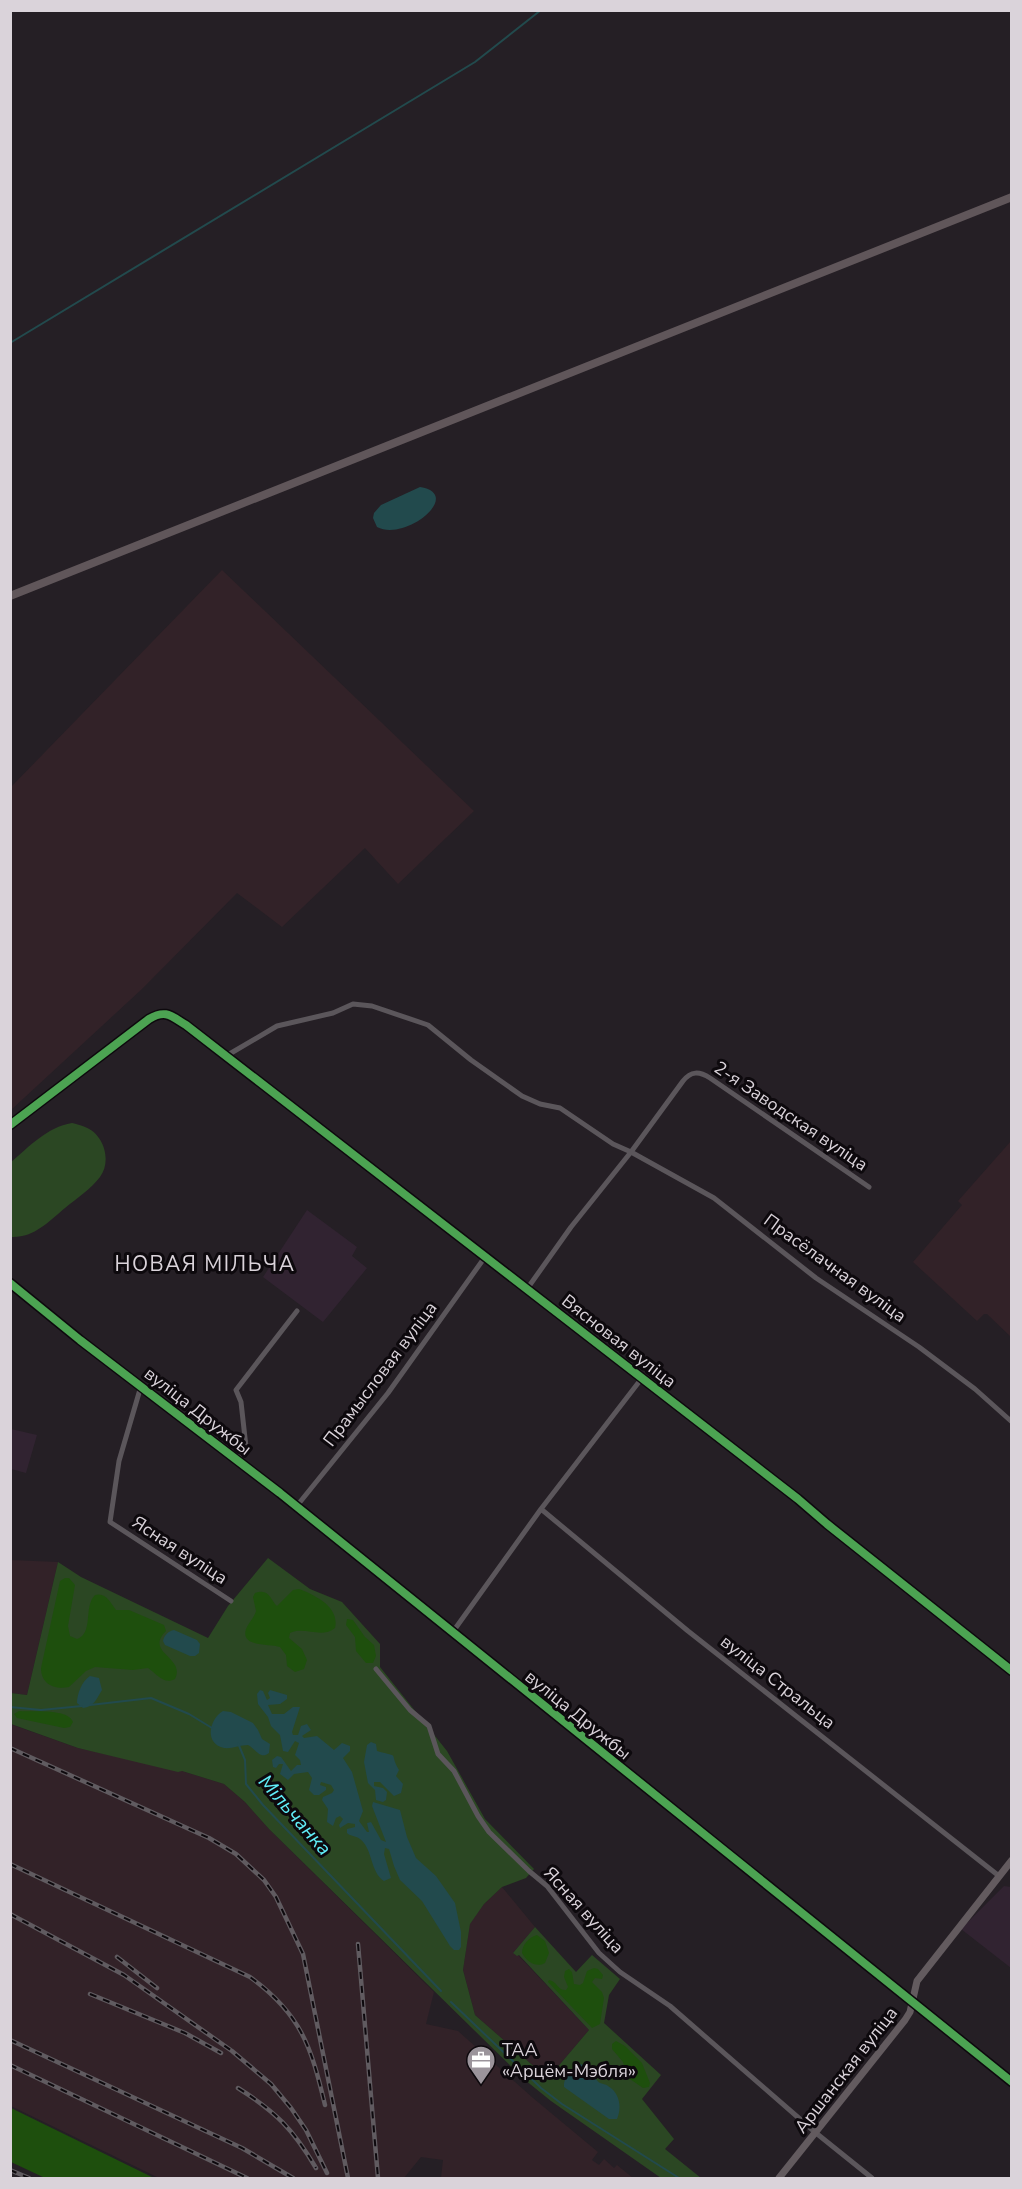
<svg xmlns="http://www.w3.org/2000/svg" width="1022" height="2189" font-family="'Nunito Sans',sans-serif">
<rect width="100%" height="100%" fill="#251f25"/>
<path fill="#322228" d="M 222,570 L 474,811 L 398,884 L 365,848 L 282,927 L 237,893 L 142,989 L 11,1110 L 11,787 Z
M 1011,1141 L 1011,1337 L 987,1314 L 984,1314 L 977,1321 L 913,1262 L 962,1205 L 958,1201 Z
M 10,1560 L 58,1562 L 27,1695 L 11,1693 Z
M 10,1724 L 78,1748 L 182,1771 L 224,1784 L 245,1802 L 269,1829 L 434,1992 L 426,2024 L 458,2031 L 533,2098 L 598,2152 L 592,2160 L 599,2165 L 604,2159 L 614,2168 L 617,2165 L 633,2178 L 441,2178 L 443,2160 L 421,2157 L 404,2178 L 159,2178 L 11,2106 Z
M 502,1887 L 535,1927 L 513,1953 L 518,1955 L 589,2030 L 550,2076 L 546,2077 L 475,2015 L 463,1970 L 470,1923 L 484,1904 Z"/>
<path fill="#312331" d="M 307,1210 L 357,1247 L 352,1256 L 367,1268 L 323,1322 L 263,1277 Z
M 11,1429 L 37,1435 L 26,1473 L 11,1469 Z
M 1004,1886 L 1011,1887 L 1011,1968 L 961,1929 Z"/>
<path fill="#2b4723" d="M 72,1123 C 76,1124 81,1125 85,1127 C 104,1134 112,1161 100,1177 C 91,1189 77,1198 65,1208 C 48,1222 34,1238 11,1237 L 11,1162 C 29,1147 47,1127 72,1123 Z
M 268,1558 L 310,1589 L 342,1602 L 380,1644 L 380,1667 L 447,1751 L 485,1819 L 534,1869 L 526,1878 L 502,1887 L 484,1904 L 470,1924 L 463,1970 L 475,2015 L 546,2077 L 550,2076 L 589,2030 L 519,1955 L 517,1956 L 513,1953 L 535,1927 L 576,1972 L 592,1955 L 620,1979 L 609,1995 L 604,2023 L 661,2075 L 642,2099 L 674,2139 L 665,2149 L 701,2178 L 661,2178 L 551,2101 L 525,2080 L 269,1829 L 245,1802 L 224,1784 L 182,1771 L 178,1772 L 78,1748 L 11,1724 L 11,1693 L 27,1695 L 58,1562 L 81,1577 L 208,1638 L 228,1606 Z"/>
<path fill="#1e4f0d" d="M 65,1578 L 69,1578 L 75,1585 L 68,1626 L 70,1636 L 77,1639 C 94,1633 83,1607 95,1595 C 106,1592 110,1602 116,1610 L 129,1610 L 164,1625 L 166,1631 C 144,1653 186,1657 175,1679 C 164,1685 157,1674 148,1668 L 133,1670 L 95,1667 L 86,1671 L 69,1687 C 54,1690 41,1684 41,1668 L 60,1581 Z
M 299,1589 C 315,1595 340,1607 335,1628 C 322,1639 304,1626 290,1633 L 289,1638 L 302,1649 L 307,1660 L 304,1669 L 295,1672 L 287,1666 L 286,1655 L 280,1647 C 270,1643 240,1648 246,1629 C 249,1622 254,1618 256,1611 L 253,1597 L 255,1593 C 270,1588 270,1600 277,1606 L 293,1590 Z
M 347,1619 L 353,1620 L 365,1637 L 374,1645 L 376,1656 L 373,1663 L 366,1663 L 356,1651 L 355,1637 L 346,1625 Z
M 19,1711 C 34,1712 68,1708 73,1722 L 70,1727 L 64,1728 L 17,1718 L 14,1714 Z
M 537,1935 L 545,1941 L 549,1953 L 545,1963 C 536,1968 527,1962 522,1953 C 522,1945 529,1937 537,1935 Z
M 594,1968 L 598,1969 L 603,1975 L 602,1979 L 595,1978 L 592,1982 L 602,1992 L 604,1998 L 600,2024 L 592,2028 L 548,1982 L 549,1980 C 557,1981 558,1991 566,1990 L 568,1987 L 564,1977 L 565,1971 L 569,1969 L 572,1972 L 574,1984 L 580,1985 L 583,1983 L 587,1971 Z
M 616,2041 L 625,2046 L 642,2063 L 650,2083 L 649,2087 L 643,2088 L 627,2077 L 623,2062 L 612,2049 L 612,2044 Z
M 10,2108 L 11,2108 L 154,2178 L 45,2178 L 11,2162 Z"/>
<path fill="#224a4d" d="M 420,487 C 464,494 406,542 377,527 L 373,518 L 374,513 L 381,505 Z
M 174,1630 L 197,1640 L 200,1644 L 199,1653 L 195,1656 L 190,1656 L 165,1645 L 163,1641 C 164,1636 168,1631 174,1630 Z
M 90,1676 L 99,1678 L 102,1690 C 97,1698 94,1707 83,1708 L 77,1703 C 77,1694 82,1681 90,1676 Z
M 260,1690 L 263,1691 L 267,1700 L 270,1698 L 268,1693 L 270,1690 L 287,1695 L 287,1699 L 280,1704 L 268,1705 L 272,1714 L 284,1714 L 293,1707 L 300,1707 L 292,1732 L 293,1735 L 298,1735 L 301,1726 L 307,1724 L 311,1730 L 302,1736 L 304,1738 L 317,1736 L 334,1750 L 342,1743 L 350,1746 L 350,1751 L 343,1758 L 352,1772 L 363,1811 L 359,1821 L 367,1832 L 369,1832 L 367,1823 L 371,1822 L 381,1840 L 386,1842 L 372,1806 L 373,1802 L 400,1810 L 407,1837 L 416,1858 L 436,1876 L 455,1903 L 461,1932 L 461,1947 L 459,1950 L 454,1950 L 450,1946 L 422,1901 L 400,1880 L 394,1866 L 389,1849 L 385,1848 L 384,1854 L 391,1878 L 384,1881 C 370,1872 373,1849 360,1839 C 355,1835 351,1837 347,1833 L 347,1829 L 355,1827 L 355,1824 L 348,1823 L 340,1828 L 339,1825 L 343,1819 L 340,1816 L 336,1818 L 333,1826 L 327,1822 L 328,1809 L 322,1800 L 323,1797 L 332,1793 L 334,1790 L 331,1785 L 321,1782 L 320,1785 L 326,1787 L 326,1790 L 319,1795 L 314,1795 L 309,1790 L 312,1778 L 308,1772 L 294,1774 L 288,1780 L 280,1774 L 283,1764 L 279,1764 L 276,1768 L 273,1767 L 272,1760 L 277,1756 L 281,1757 L 291,1771 L 297,1765 L 301,1765 L 300,1760 L 295,1755 L 299,1743 L 295,1741 L 288,1752 L 283,1751 L 280,1735 L 271,1726 L 268,1717 L 258,1704 L 257,1694 Z
M 223,1711 L 231,1712 L 253,1723 L 258,1730 L 262,1739 L 270,1744 L 269,1753 C 260,1760 256,1749 248,1745 C 240,1745 232,1749 224,1748 C 204,1744 209,1719 223,1711 Z
M 371,1742 L 376,1744 L 377,1751 C 402,1758 388,1751 399,1770 L 396,1776 L 403,1784 L 401,1793 L 394,1796 L 380,1782 L 374,1782 L 374,1786 L 383,1788 L 387,1792 L 386,1800 L 383,1802 L 376,1800 L 375,1790 L 368,1783 L 364,1762 L 367,1745 Z
M 580,2064 C 596,2067 592,2078 600,2083 C 602,2084 606,2084 608,2086 C 620,2093 622,2108 617,2119 L 609,2119 L 564,2087 C 563,2078 572,2068 580,2064 Z"/>
<g fill="none" stroke-linecap="round" stroke-linejoin="round">
<path stroke="#224a4d" stroke-width="2" d="M 10,343 L 475,62 L 541,10
M 90,1705 L 151,1698 L 189,1714 L 212,1728
M 10,1707 L 41,1710 L 82,1706
M 238,1743 L 245,1760 L 246,1784 L 263,1805 L 441,1991
M 451,2002 L 541,2088 L 562,2104 L 679,2178"/>
<path stroke="#5b565b" stroke-width="5" d="M 226,1056 L 277,1026 L 333,1013 L 353,1004 L 372,1006 L 428,1025 L 471,1060 L 522,1096 L 540,1104 L 560,1108 L 613,1144 L 631,1152 L 714,1198 L 816,1278 L 919,1347 L 975,1389 L 1012,1422
M 10,1125 L 149,1019
M 10,1283 L 80,1340 L 280,1493 L 1012,2082
M 527,1289 L 571,1227 L 631,1152 L 683,1081 C 691,1071 699,1071 710,1078 L 869,1187
M 141,1386 L 119,1461 L 110,1522 L 231,1601
M 237,1460 L 246,1447 L 241,1402 L 236,1390 L 297,1311
M 296,1507 L 388,1393 L 485,1257
M 541,1509 L 688,1631 L 999,1876
M 452,1633 L 541,1509 L 642,1378
M 376,1669 L 410,1710 L 429,1726 L 438,1754 L 454,1771 L 478,1816 L 489,1832 L 529,1871 L 547,1886 L 599,1953 L 620,1972 L 670,2006 L 816,2133 L 872,2178"/>
<path stroke="#635b5f" stroke-width="7" d="M 149,1019 L 163,1013 L 186,1025 L 798,1499 L 827,1524 L 1012,1671
M 779,2178 L 905,2020 L 910,2012 L 917,1981 L 1012,1860"/>
<path stroke="#60565a" stroke-width="8" d="M 10,596 L 1012,197"/>
<g stroke="#605b60" stroke-width="4.5">
<path id="rail" d="M 10,1748 L 209,1838 L 236,1854 L 264,1880 L 276,1897 L 303,1954 L 348,2178
M 10,1864 L 250,1977 C 301,2014 311,2046 325,2105
M 10,1914 L 124,1975 L 232,2051 L 271,2084 L 291,2108 L 306,2130 L 327,2173
M 358,1944 L 378,2178
M 117,1957 L 157,1988
M 90,1994 L 185,2033 L 221,2053
M 10,2040 L 242,2148 L 293,2178
M 10,2065 L 247,2178
M 238,2088 C 276,2112 293,2129 316,2168
M 10,2170 L 29,2178"/>
</g>
<use href="#rail" stroke="#0d090d" stroke-width="2" stroke-dasharray="7" stroke-linecap="butt"/>
<g stroke="#0d090d" stroke-width="11">
<path id="cycleway" d="M 10,1125 L 149,1019 C 166,1009 171,1016 186,1025 L 798,1499 L 827,1524 L 1012,1671
M 10,1283 L 80,1340 L 280,1493 L 1012,2082"/>
</g>
<use href="#cycleway" stroke="#4ca352" stroke-width="8"/>
</g>
<defs>
<g id="office-pin" transform="scale(1.5)"><path d="M0 17L-7.5 6A9.5 9.5 0 1 1 7.5 6Z" fill="#9b949b" stroke="#0d090d"/><path d="M-6-3h4V-5.5h4V-3h4V5H-6ZM-1-4.5V-3h2v-1.5ZM-6 0V1H6V0Z" fill="#fff"/></g>
</defs>
<g fill-rule="evenodd">
<use href="#office-pin" x="481" y="2060"/>
</g>
<g text-anchor="middle" dominant-baseline="central" stroke-width="6" stroke-linejoin="round" paint-order="stroke">
<g font-size="18" fill="#dad3da" stroke="#0d090d">
<text transform="translate(791 1116) rotate(34)">2-я Заводская вуліца</text>
<text transform="translate(835 1268) rotate(36)">Прасёлачная вуліца</text>
<text transform="translate(619 1341) rotate(38)">Вясновая вуліца</text>
<text transform="translate(380 1374) rotate(-53)">Прамысловая вуліца</text>
<text transform="translate(198 1411) rotate(38)">вуліца Дружбы</text>
<text transform="translate(180 1550) rotate(33)">Ясная вуліца</text>
<text transform="translate(778 1682) rotate(38)">вуліца Стральца</text>
<text transform="translate(578 1715) rotate(39)">вуліца Дружбы</text>
<text transform="translate(584 1910) rotate(48)">Ясная вуліца</text>
<text transform="translate(846 2070) rotate(-52)">Аршанская вуліца</text>
</g>
<g font-size="18" fill="#dad3da" stroke="#0d090d" text-anchor="start">
<text x="502" y="2050">ТАА<tspan x="502" dy="21">«Арцём-Мэбля»</tspan></text>
</g>
<g font-size="20" font-style="italic" fill="#61eef8" stroke="#0d090d">
<text transform="translate(295 1815) rotate(49)">Мільчанка</text>
</g>
<g font-size="21" letter-spacing="1.5" fill="#dad3da" stroke="#0d090d">
<text x="205" y="1264">НОВАЯ МІЛЬЧА</text>
</g>
</g>
<rect width="1022" height="2189" fill="none" stroke="#dad3da" stroke-width="24"/>
</svg>
